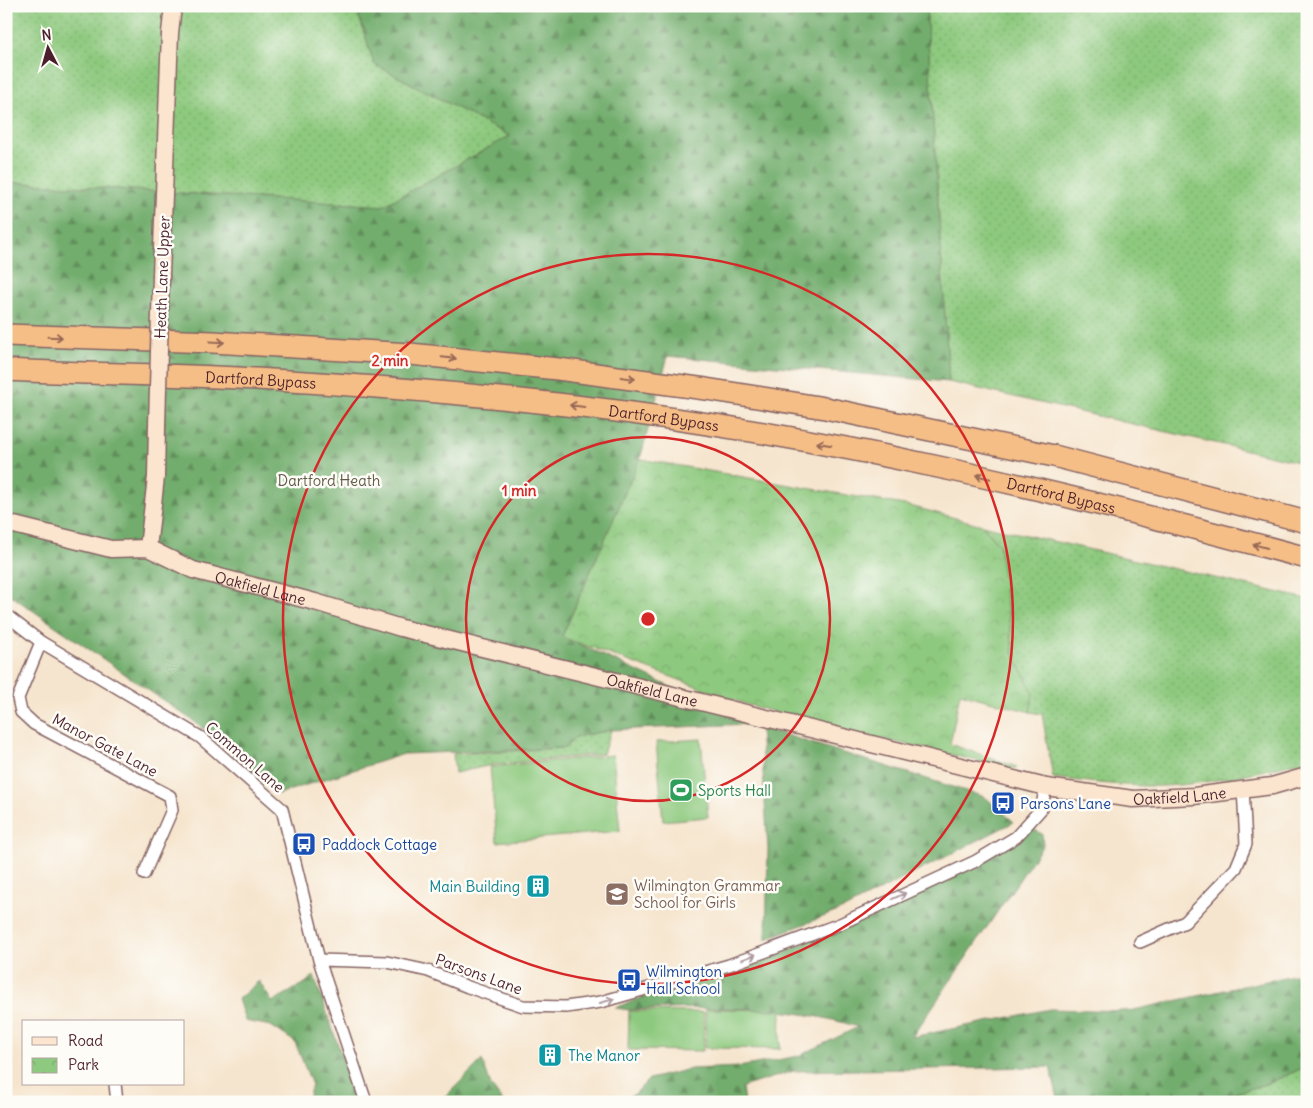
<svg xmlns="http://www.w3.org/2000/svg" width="1313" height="1108" font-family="Delius,sans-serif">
<defs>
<pattern id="grass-dots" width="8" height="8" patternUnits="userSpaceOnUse" patternTransform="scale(1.25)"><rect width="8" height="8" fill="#8dc97e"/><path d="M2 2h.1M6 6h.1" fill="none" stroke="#7bac6d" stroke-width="1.8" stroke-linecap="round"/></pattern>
<pattern id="forest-firs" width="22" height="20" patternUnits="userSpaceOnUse" patternTransform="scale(1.25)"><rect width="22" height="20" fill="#72ad6d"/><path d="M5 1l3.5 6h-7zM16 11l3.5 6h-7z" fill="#608c5a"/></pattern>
<pattern id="park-crowns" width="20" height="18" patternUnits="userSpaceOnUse" patternTransform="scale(1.25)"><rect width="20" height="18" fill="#8dc97e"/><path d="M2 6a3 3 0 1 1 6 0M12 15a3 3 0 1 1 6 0" fill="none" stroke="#7bac6d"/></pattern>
</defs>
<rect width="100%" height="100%" fill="#fdfcf7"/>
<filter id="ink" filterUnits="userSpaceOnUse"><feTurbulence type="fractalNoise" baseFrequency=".02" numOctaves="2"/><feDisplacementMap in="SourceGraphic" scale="10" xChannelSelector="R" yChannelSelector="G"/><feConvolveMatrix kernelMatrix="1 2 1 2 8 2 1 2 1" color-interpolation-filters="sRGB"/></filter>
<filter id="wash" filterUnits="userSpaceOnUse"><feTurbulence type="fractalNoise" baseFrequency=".0096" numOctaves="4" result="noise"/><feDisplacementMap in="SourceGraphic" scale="20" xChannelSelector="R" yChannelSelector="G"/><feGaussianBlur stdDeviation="1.12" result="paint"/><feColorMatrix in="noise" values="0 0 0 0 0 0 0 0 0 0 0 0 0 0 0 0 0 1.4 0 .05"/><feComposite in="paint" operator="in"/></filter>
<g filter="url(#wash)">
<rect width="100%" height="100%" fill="#f6e5ce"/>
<path fill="url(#grass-dots)" stroke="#6c7454" d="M 6,6 L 356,6 L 374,64 L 510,136 L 383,206 L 6,182 Z
M 926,6 L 1307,6 L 1307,464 L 949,382 Z
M 982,525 L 1307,599 L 1307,760 C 1260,771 1212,784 1164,786 C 1127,787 1090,782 1053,778 L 1042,714 L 1030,712 L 1032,693 L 1013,652 L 999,545 Z
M 611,730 L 603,754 L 492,765 L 455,773 L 453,754 L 565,748 L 576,737 Z
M 1307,1066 L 1307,1102 L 1205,1102 L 1269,1083 Z"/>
<path fill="url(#forest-firs)" stroke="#5e664c" d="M 356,6 L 926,6 L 949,382 L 668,356 L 640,459 L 562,636 L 749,724 L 611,730 L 576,737 L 565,748 L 404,754 L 278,794 L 199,725 L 6,592 L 6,182 L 383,206 L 510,136 L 374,64 Z
M 760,727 L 985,797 L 1014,822 L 846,908 L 766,939 L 768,849 Z
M 1031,828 L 1042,834 L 1043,845 L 912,1037 L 1050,1009 L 1129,1011 L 1307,972 L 1307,1066 L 1269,1083 L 1205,1102 L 1059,1102 L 1050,1067 L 794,1071 L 742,1087 L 744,1102 L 616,1102 L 635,1094 L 649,1079 L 690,1069 L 739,1067 L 799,1056 L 858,1027 C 784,1003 706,1008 629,1010 L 615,1008 L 641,998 L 732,974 L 841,927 Z
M 314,976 L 358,1102 L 307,1102 L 312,1085 L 295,1042 L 271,1026 L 245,1021 L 238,999 L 259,981 L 272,1002 L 305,983 Z
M 482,1060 L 491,1086 L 503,1102 L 435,1102 L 445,1097 Z"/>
<path fill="url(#park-crowns)" stroke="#6c7454" d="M 640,459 L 910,506 L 982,525 L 999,545 L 1013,652 L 1033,693 L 1030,712 L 960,693 L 950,744 L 1017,767 L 1014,769 L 851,732 L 748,705 L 562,637 Z"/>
<path fill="#8dc97e" stroke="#6c7454" d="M 701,739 L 708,817 L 663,821 L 656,742 Z
M 613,755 L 620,831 L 497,842 L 490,767 Z
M 706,1009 L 781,1010 L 780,1049 L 705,1048 Z
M 629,1011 L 704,1012 L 703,1051 L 628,1050 Z"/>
</g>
<g filter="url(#ink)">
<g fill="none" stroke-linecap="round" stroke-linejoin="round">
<g stroke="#866464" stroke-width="14">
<path id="street" d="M 6,615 L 41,642 L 200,737 L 282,809 L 319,960 L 366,1102
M 41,642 L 18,698 L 21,712 L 34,724 L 170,796 L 172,810 L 144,874
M 1140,942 L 1185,922 L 1236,868 L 1246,844 L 1243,788
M 319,960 L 387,962 L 428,971 L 468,987 L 523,1006 L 566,1007 L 601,1002 L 729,965 L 840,924 L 976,861 L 1016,837 L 1041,809 L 1046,787
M 115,1084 L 117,1102"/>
</g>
<g stroke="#866464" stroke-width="19">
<g id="secondary">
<path d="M 161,275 L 170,33 L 173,6"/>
<path id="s1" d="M 6,523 L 111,549 L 148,548 L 193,570 L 315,602 L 401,628 L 1046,787 L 1133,799 L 1194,796 L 1272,786 L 1307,776"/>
<path d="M 148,548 L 156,477 L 157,426"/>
</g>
</g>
<g stroke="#866464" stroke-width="24">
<g id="highway">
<path d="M 6,335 L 213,342 L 410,354 L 558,369 L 706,389 L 825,408 L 1054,456 L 1307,522"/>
<path id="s2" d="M 6,370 C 83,374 161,374 238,378 C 350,384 463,393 575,406 C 823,434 1066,493 1307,558"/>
</g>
</g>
<use href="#street" stroke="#fff" stroke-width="11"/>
<use href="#secondary" stroke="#fbe5cf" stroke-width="16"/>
<use href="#highway" stroke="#f6be87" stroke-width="21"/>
<g stroke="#866464" stroke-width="19" stroke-linecap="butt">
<path id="secondary-bridge" d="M 157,426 L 161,275"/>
</g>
<use href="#secondary-bridge" stroke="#fbe5cf" stroke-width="16"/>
</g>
<defs><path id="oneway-shaft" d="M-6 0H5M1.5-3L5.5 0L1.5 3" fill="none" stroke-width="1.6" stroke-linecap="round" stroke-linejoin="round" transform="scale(1.25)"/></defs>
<g stroke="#976754">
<use href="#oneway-shaft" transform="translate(55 337) rotate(2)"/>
<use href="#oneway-shaft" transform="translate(217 342) rotate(3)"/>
<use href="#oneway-shaft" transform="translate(449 358) rotate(6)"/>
<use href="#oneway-shaft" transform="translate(628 378) rotate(8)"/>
<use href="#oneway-shaft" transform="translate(577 406) rotate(-173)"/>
<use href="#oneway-shaft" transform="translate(824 444) rotate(-170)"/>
<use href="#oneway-shaft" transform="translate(983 477) rotate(-167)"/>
<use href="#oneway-shaft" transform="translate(1260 546) rotate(-165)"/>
</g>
<g stroke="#ae9aa0">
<use href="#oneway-shaft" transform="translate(899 896) rotate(-24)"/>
<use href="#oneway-shaft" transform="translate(749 957) rotate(-20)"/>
<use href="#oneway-shaft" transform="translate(607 1001) rotate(-15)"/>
</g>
</g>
<g fill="none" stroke="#d62828" stroke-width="2.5">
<circle cx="648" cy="619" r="182"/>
<circle cx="648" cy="619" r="365"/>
</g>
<defs>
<g id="stadium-square" transform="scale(1.25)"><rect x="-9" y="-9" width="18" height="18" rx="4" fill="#2e9e5b" stroke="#fdfcf7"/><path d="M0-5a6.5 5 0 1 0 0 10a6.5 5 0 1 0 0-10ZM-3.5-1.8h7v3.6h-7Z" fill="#fff"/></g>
<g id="bus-square" transform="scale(1.25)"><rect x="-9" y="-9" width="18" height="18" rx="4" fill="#1a4fb4" stroke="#fdfcf7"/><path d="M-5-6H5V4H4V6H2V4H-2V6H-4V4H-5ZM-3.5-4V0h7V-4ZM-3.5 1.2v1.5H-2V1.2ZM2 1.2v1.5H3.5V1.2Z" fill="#fff"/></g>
<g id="building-square" transform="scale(1.25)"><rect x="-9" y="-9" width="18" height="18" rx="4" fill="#0f9aa8" stroke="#fdfcf7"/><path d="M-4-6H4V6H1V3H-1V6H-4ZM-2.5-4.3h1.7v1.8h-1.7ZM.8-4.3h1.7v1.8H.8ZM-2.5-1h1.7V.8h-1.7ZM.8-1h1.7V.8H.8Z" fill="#fff"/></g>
<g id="school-square" transform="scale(1.25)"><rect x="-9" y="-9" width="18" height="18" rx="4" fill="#8d6e63" stroke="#fdfcf7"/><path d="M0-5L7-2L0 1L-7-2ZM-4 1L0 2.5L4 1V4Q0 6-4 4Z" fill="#fff"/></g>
</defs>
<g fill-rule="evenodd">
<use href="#stadium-square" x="681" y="790"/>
<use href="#bus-square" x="1003" y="803"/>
<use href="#bus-square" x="304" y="844"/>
<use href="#building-square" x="538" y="886"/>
<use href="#school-square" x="617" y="894"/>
<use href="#bus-square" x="629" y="980"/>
<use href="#building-square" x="550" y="1055"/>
</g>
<g text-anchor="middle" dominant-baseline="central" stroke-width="5" stroke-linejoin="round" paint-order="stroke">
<g font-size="15" fill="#4a1f2b" stroke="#fdfcf7">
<text transform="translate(162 277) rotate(-88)">Heath Lane Upper</text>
<text stroke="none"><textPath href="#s2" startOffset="255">Dartford Bypass</textPath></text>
<text stroke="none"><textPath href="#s2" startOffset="660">Dartford Bypass</textPath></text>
<text stroke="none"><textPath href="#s2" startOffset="1065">Dartford Bypass</textPath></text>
<text stroke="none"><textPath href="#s1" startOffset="265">Oakfield Lane</textPath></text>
<text stroke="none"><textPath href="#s1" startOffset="670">Oakfield Lane</textPath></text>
<text transform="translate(105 745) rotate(28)">Manor Gate Lane</text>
<text transform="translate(245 757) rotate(41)">Common Lane</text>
<text stroke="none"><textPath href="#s1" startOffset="1210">Oakfield Lane</textPath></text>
<text transform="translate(479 974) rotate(20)">Parsons Lane</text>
</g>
<g font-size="15" fill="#615a48" stroke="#fdfcf7">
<text x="329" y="480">Dartford Heath</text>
</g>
<g font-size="15" fill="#27864d" stroke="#fdfcf7" text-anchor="start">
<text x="698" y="790">Sports Hall</text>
</g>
<g font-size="15" fill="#164399" stroke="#fdfcf7" text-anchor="start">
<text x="1020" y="803">Parsons Lane</text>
<text x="322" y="844">Paddock Cottage</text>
<text x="646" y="971">Wilmington<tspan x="646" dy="17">Hall School</tspan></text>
</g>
<g font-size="15" fill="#785e54" stroke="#fdfcf7" text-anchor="start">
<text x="634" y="885">Wilmington Grammar<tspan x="634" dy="17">School for Girls</tspan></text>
</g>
<g font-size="15" fill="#0d838f" stroke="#fdfcf7" text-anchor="end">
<text x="520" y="886">Main Building</text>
<text x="568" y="1055" text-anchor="start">The Manor</text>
</g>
</g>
<circle cx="648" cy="619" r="8" fill="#d62828" stroke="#fdfcf7" stroke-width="2.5"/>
<g font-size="15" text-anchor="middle" font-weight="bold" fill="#d62828" stroke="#fdfcf7" stroke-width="5" stroke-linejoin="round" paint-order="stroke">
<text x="390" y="366">2 min</text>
<text x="519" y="496">1 min</text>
</g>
<rect width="1313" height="1108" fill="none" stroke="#fdfcf7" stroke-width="25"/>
<rect x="22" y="1020" width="162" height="65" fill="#fdfcf7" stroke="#b5a4a5"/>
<rect x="32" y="1037" width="25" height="8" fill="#fbe5cf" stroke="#b5a4a5"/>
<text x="68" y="1046" font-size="15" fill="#4a1f2b">Road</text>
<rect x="32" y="1058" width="25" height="15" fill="url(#park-crowns)" stroke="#b5a4a5"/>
<text x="68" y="1070" font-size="15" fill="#4a1f2b">Park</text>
<g transform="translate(48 48) rotate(354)" stroke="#fdfcf7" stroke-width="4" paint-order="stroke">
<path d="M0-4L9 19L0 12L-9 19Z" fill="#4a1f2b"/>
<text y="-8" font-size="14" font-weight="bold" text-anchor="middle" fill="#4a1f2b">N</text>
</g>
</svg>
